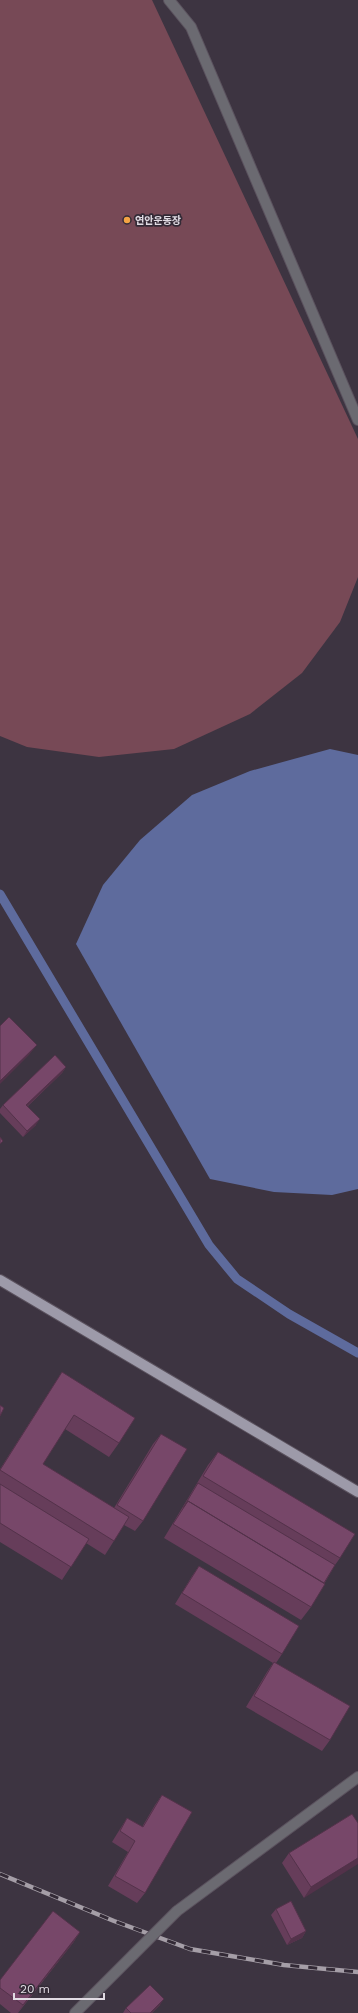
<svg xmlns="http://www.w3.org/2000/svg" width="358" height="2013" font-family="'Work Sans','Noto Sans KR',sans-serif">
<rect width="100%" height="100%" fill="#3d3441"/>
<path fill="#774956" d="M 0,0 L 152,0 L 358,439 L 358,577 L 340,622 L 302,673 L 250,714 L 174,749 L 99,757 L 27,747 L 0,736 Z"/>
<path fill="#5e6b9d" d="M 330,749 L 358,755 L 358,1189 L 332,1195 L 274,1192 L 210,1179 L 76,944 L 103,885 L 140,840 L 192,795 L 250,771 Z"/>
<g fill="none" stroke-linecap="round" stroke-linejoin="round">
<path stroke="#5e6b9d" stroke-width="9" d="M 0,894 L 209,1245 L 237,1279 L 289,1314 L 358,1353"/>
<g stroke="#5b525e" stroke-width="12">
<path id="minor" d="M 169,0 L 191,27 L 358,420
M 177,1911 L 358,1777
M 75,2013 L 133,1955"/>
</g>
<g stroke="#5b525e" stroke-width="12">
<path id="major" d="M 0,1280 L 358,1492"/>
</g>
<use href="#minor" stroke="#6b6a71" stroke-width="10"/>
<use href="#major" stroke="#9d9aa9" stroke-width="10"/>
<g stroke="#a59ea7" stroke-width="4.5">
<path id="rail" d="M 0,1874 L 114,1921 L 190,1949 L 284,1965 L 358,1972"/>
</g>
<use href="#rail" stroke="#332a36" stroke-width="3" stroke-dasharray="9" stroke-linecap="butt"/>
<g stroke="#5b525e" stroke-width="12" stroke-linecap="butt">
<path id="minor-bridge" d="M 133,1955 L 177,1911"/>
</g>
<use href="#minor-bridge" stroke="#6b6a71" stroke-width="10"/>
</g>
<path fill="#663d5a" d="M 66,1067 L 62,1073 L 28,1106 L 36,1125 L 23,1137 L 0,1113 L 0,1109 L 3,1105 Z
M 62,1372 L 119,1443 L 109,1457 L 65,1429 L 43,1464 L 114,1508 L 153,1444 L 161,1434 L 143,1521 L 135,1531 L 124,1525 L 105,1555 L 86,1543 L 62,1580 L 0,1542 L 0,1469 L 53,1386 Z
M 218,1452 L 340,1558 L 335,1565 L 311,1607 L 301,1620 L 164,1538 L 208,1465 Z
M 199,1566 L 282,1654 L 276,1663 L 330,1740 L 322,1751 L 246,1707 L 267,1672 L 273,1663 L 175,1604 L 192,1576 Z
M 162,1795 L 145,1893 L 137,1903 L 108,1886 L 128,1852 L 112,1842 L 120,1829 L 127,1818 L 142,1827 L 155,1805 Z
M 358,1823 L 304,1898 L 282,1863 L 289,1853 Z
M 276,1909 L 306,1931 L 302,1938 L 287,1945 L 271,1915 Z
M 80,1932 L 73,1943 L 18,2013 L 11,2013 L 0,2004 L 0,1980 Z
M 160,2005 L 152,2013 L 123,2013 L 126,2008 Z"/>
<path fill="#53324a" d="M 37,1045 L 29,1055 L 0,1084 L 0,1081 Z
M 66,1067 L 62,1073 L 22,1111 L 26,1105 Z
M 40,1119 L 36,1125 L 23,1137 L 27,1131 Z
M 358,1858 L 358,1864 L 304,1898 L 311,1887 Z
M 306,1931 L 302,1938 L 287,1945 L 291,1939 Z
M 80,1932 L 73,1943 L 17,2013 L 23,2005 Z
M 164,1999 L 160,2005 L 152,2013 L 150,2013 Z"/>
<path fill="#774769" stroke="#53324a" d="M 9,1017 L 37,1045 L 0,1081 L 0,1026 Z
M 55,1055 L 66,1067 L 26,1105 L 40,1119 L 27,1131 L 3,1105 Z
M 0,1137 L 3,1141 L 0,1144 Z
M 62,1372 L 135,1418 L 119,1443 L 74,1415 L 43,1464 L 129,1517 L 114,1541 L 0,1470 Z
M 0,1405 L 4,1408 L 0,1416 Z
M 161,1434 L 187,1449 L 143,1521 L 117,1505 Z
M 218,1452 L 355,1534 L 340,1558 L 203,1476 Z
M 198,1483 L 335,1565 L 324,1583 L 188,1501 L 183,1508 Z
M 0,1484 L 89,1539 L 71,1567 L 0,1523 Z
M 188,1501 L 325,1584 L 311,1607 L 173,1524 Z
M 199,1566 L 299,1626 L 282,1654 L 182,1593 Z
M 274,1662 L 350,1706 L 330,1740 L 254,1696 Z
M 162,1795 L 192,1812 L 145,1893 L 115,1876 L 135,1841 L 120,1831 L 127,1818 L 143,1827 Z
M 352,1814 L 358,1823 L 358,1858 L 311,1887 L 289,1853 Z
M 291,1901 L 306,1931 L 291,1939 L 276,1909 Z
M 53,1911 L 80,1932 L 23,2005 L 0,1988 L 0,1980 Z
M 150,1985 L 164,1999 L 150,2013 L 131,2013 L 126,2008 Z"/>
<circle fill="#f4a344" stroke="#332a36" stroke-width="1.5" cx="127" cy="220" r="4"/>
<g text-anchor="middle" dominant-baseline="central" stroke-width="3.5" stroke-linejoin="round" paint-order="stroke">
<g font-size="10" font-weight="bold" fill="#e1dbe3" stroke="#332a36" text-anchor="start">
<text x="135" y="220">연안운동장</text>
</g>
</g>
<path d="M14 1993v6h90v-6" fill="none" stroke="#e1dbe3" stroke-width="2"/>
<text x="20" y="1993" font-size="12" fill="#e1dbe3" stroke="#332a36" stroke-width="3" paint-order="stroke">20 m</text>
</svg>
